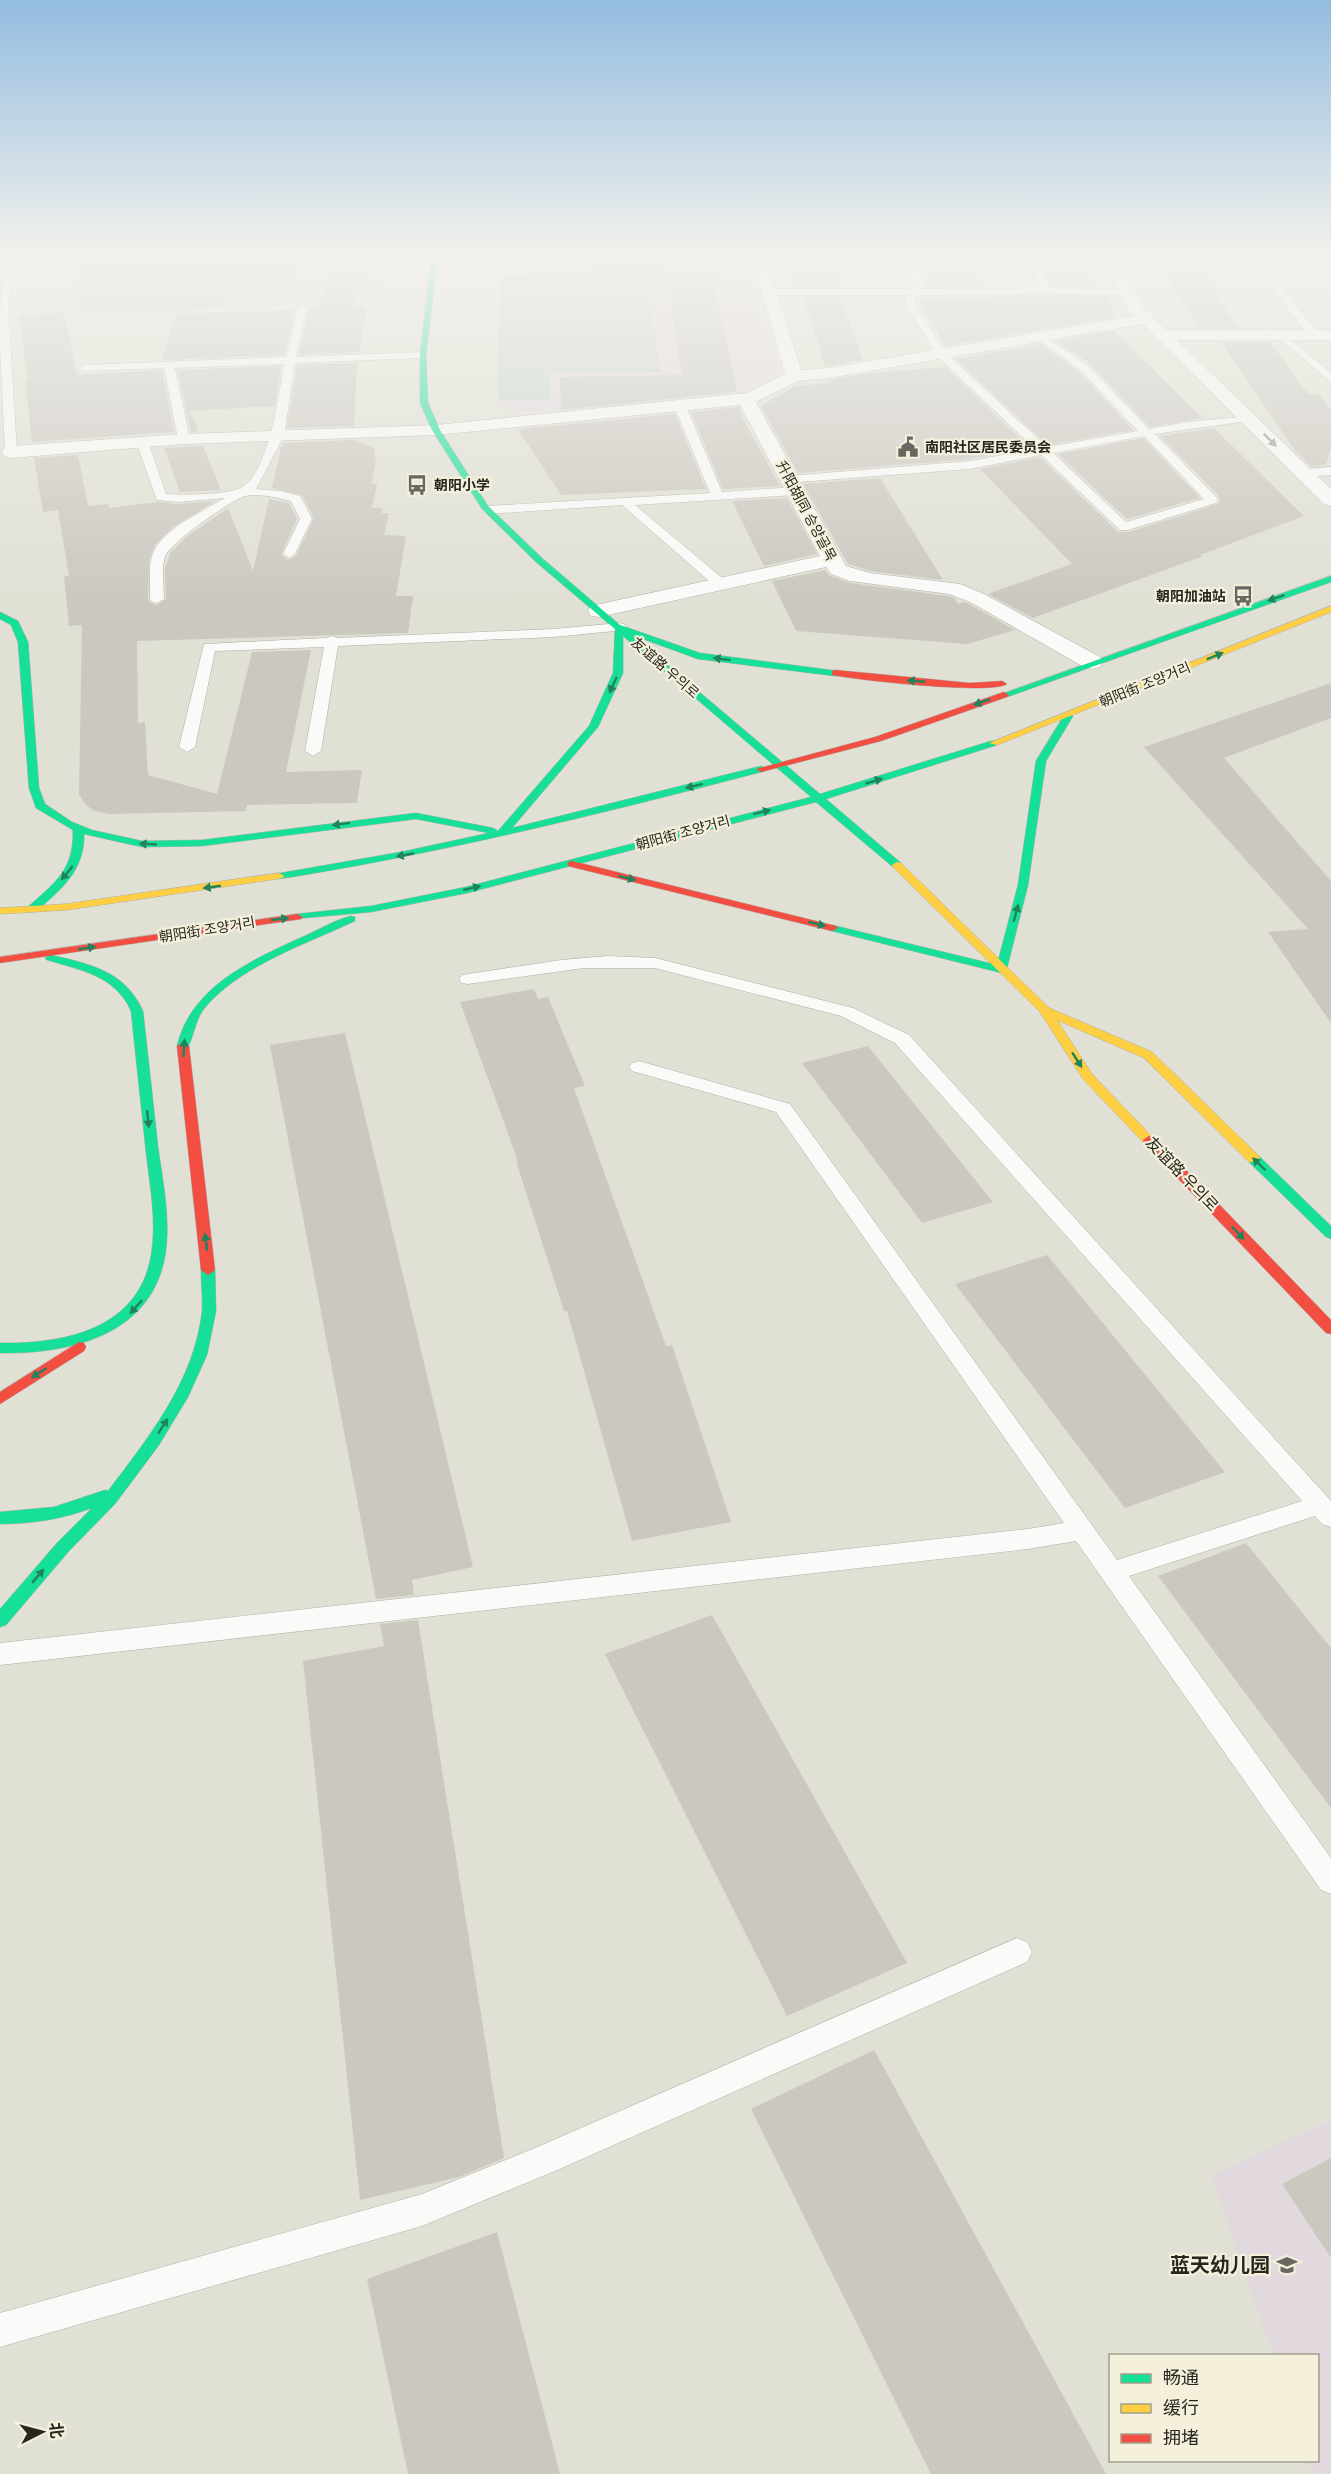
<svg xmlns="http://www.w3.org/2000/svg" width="1331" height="2474" font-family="Figtree,'Noto Sans SC','Noto Sans KR',sans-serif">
<rect width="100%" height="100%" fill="#e1e0d5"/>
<path fill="#e1d9de" d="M 76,255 L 385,255 L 378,299 L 305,301 L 304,305 L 79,314 Z
M 741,263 L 742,266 L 747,266 L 777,367 L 754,386 L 513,414 L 499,401 L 497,375 L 501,276 L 587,275 L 586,264 Z
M 1331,2120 L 1331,2474 L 1313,2474 L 1309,2461 L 1318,2460 L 1318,2356 L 1273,2355 L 1211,2175 Z"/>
<path fill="#c7d6c8" d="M 80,255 L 244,255 L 244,259 L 303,258 L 293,289 L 230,290 L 225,307 L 79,314 L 76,262 Z
M 715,263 L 717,274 L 647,275 L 660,372 L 549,373 L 549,400 L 499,401 L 497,375 L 501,276 L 587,275 L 586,264 Z"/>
<path fill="#cbc8c0" d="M 334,255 L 367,255 L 354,306 L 367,306 L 359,352 L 299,355 L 309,310 L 318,310 Z
M 664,255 L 708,255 L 737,392 L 561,410 L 560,377 L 682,375 Z
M 789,255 L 829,255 L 841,287 L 799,287 Z
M 921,255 L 968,255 L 980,286 L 931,287 Z
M 1043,255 L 1078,255 L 1093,286 L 1056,286 Z
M 1154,255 L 1190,255 L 1196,264 L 1159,264 Z
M 1166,274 L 1203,274 L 1238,328 L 1198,328 Z
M 1108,296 L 1115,317 L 945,346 L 919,298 Z
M 803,297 L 840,297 L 863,360 L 825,366 Z
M 294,310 L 284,355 L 162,360 L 176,314 Z
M 64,312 L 77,375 L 162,370 L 174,432 L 32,442 L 25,381 L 28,380 L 19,317 Z
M 1114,331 L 1192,408 L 1203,418 L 1150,427 L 1089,363 L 1056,341 Z
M 1221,342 L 1270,342 L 1308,394 L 1319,394 L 1331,411 L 1331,448 L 1326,465 L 1311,466 L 1296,452 Z
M 1040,344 L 1078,371 L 1133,430 L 1048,445 L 955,359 Z
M 357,363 L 354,426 L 287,428 L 297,365 Z
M 281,366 L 275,406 L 190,411 L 198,431 L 191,432 L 178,370 Z
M 946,367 L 1030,448 L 970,459 L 798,473 L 761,406 L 795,386 L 831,383 L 830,380 L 869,373 Z
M 739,407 L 742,417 L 780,486 L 723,489 L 691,412 Z
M 675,414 L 706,489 L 561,495 L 518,429 Z
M 1214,428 L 1304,516 L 1200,555 L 1203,556 L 1033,618 L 988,594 L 1072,564 L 980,469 L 1040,457 L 1118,532 L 1129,532 L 1218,504 L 1220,499 L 1218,495 L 1160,436 Z
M 1143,438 L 1200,498 L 1127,519 L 1058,454 Z
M 353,440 L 374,448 L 376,463 L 371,484 L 377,484 L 372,508 L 383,508 L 381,513 L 389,513 L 384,535 L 406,536 L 396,596 L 413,596 L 408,633 L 137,641 L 138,723 L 145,722 L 148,775 L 217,794 L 252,652 L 311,650 L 286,772 L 362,770 L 357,803 L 247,805 L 246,811 L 109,814 L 94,811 L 85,804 L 79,794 L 82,625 L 69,626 L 64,576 L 69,576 L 58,510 L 43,512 L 34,458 L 78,455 L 88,506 L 108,504 L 109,508 L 157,502 L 178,504 L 215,501 L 172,528 L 155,545 L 149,560 L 148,599 L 150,603 L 157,605 L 166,599 L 165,567 L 171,552 L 189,535 L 228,508 L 253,571 L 269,499 L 289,503 L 297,519 L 281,555 L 288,560 L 296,556 L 314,518 L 302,495 L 272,488 L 281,447 L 283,443 Z
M 203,446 L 221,490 L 180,492 L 164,448 Z
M 880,478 L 943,580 L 870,571 L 848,564 L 803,484 Z
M 787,498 L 817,554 L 764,566 L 732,501 Z
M 825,570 L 830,576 L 850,583 L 948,596 L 954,598 L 958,604 L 964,602 L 969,604 L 1015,630 L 967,644 L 796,631 L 772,581 Z
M 1331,683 L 1331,718 L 1224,758 L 1331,881 L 1331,1023 L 1268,932 L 1308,929 L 1144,747 Z
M 534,989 L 538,999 L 548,997 L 585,1086 L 574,1088 L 666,1346 L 672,1345 L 731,1522 L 632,1541 L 567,1311 L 564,1311 L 516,1161 L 518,1161 L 460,1002 Z
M 345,1033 L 473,1567 L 412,1580 L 414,1595 L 376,1599 L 270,1045 Z
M 868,1046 L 993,1202 L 922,1223 L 802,1063 Z
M 1047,1255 L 1225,1472 L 1125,1508 L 955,1284 Z
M 1246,1543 L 1331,1648 L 1331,1808 L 1158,1576 Z
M 712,1615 L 907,1963 L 787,2016 L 605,1654 Z
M 418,1620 L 504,2158 L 459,2177 L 360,2200 L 303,1661 L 384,1646 L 380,1624 Z
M 874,2050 L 1106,2474 L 931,2474 L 751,2109 Z
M 1331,2158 L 1331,2258 L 1282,2184 Z
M 497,2232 L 560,2474 L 408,2474 L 367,2279 Z"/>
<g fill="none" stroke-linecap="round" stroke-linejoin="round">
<g stroke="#afaea5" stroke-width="1">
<path id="lane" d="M 1,255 L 11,255 L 9,322 L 17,452 L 11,456 L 5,452 L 0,345 Z
M 903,255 L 913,255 L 924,283 L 921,289 L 1040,288 L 1026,255 L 1036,255 L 1050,288 L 1129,289 L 1129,293 L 1126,294 L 918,295 L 914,301 L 945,352 L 1047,447 L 1138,431 L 1079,369 L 1037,339 L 1036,337 L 1041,334 L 1087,365 L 1149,429 L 1187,422 L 1252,416 L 1254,418 L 1248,421 L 1155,434 L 1216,497 L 1218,500 L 1216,503 L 1128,530 L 1120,530 L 1041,455 L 970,469 L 785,483 L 783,480 L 789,476 L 970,461 L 1035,449 L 937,356 L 904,301 L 908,295 L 769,295 L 764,292 L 769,289 L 911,289 L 914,283 ZM 1144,436 L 1204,499 L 1126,522 L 1053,453 Z
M 1257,259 L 1265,266 L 1331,266 L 1331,272 L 1270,272 L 1318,333 L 1318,337 L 1310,337 L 1260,272 L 1115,272 L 1110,269 L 1115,266 L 1255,266 L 1252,262 Z
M 302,305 L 307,308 L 296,357 L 423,352 L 428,355 L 423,358 L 295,363 L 284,436 L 256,489 L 280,491 L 300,496 L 302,499 L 312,519 L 295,554 L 289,558 L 283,554 L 300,519 L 291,501 C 278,498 259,493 245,496 C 231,500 168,544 165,557 C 161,569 164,586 164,599 L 157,603 L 152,602 L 150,599 C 151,586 148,568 152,556 C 161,529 202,512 225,498 L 178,502 L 157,500 L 136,442 L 142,439 L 148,442 L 166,494 C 182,495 227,495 240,488 C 269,475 279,393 284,364 L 175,368 L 190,439 L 184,442 L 178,439 L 164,368 L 84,371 L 79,368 L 84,365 L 286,357 L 297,308 Z
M 1282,332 L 1331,373 L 1331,382 L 1278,337 L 1277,335 Z
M 680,403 L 686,406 L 722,492 L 795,487 L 801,491 L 795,495 L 635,505 L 726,581 L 728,584 L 726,587 L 716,587 L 622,505 L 488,514 L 482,510 L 488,506 L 710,493 L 674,406 Z
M 1331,467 L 1331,475 L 1303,477 L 1297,473 L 1303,469 Z
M 619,623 L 624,624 L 626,627 L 624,630 L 554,637 L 338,646 L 321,751 L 313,756 L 305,751 L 324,647 L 215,651 L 195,747 L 187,752 L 179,747 L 204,644 L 326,638 L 332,636 L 337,638 L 554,629 Z
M 608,956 L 655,958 L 853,1008 L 909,1035 L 1331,1501 L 1331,1527 L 1322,1524 L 1315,1516 L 1129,1576 L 1331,1858 L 1331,1894 L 1321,1890 L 1076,1541 L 1028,1549 L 0,1665 L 0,1643 L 1028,1529 L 1064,1523 L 776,1112 L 632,1071 L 629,1067 L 632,1063 L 639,1061 L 790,1104 L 1117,1560 L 1302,1501 L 895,1043 L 841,1016 L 655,968 L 584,968 L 468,984 L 462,983 L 459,979 L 462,975 L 468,974 L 561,960 Z
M 1017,1938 L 1027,1942 L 1032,1952 L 1027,1962 L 555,2171 L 422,2226 L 0,2347 L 0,2313 L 422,2194 L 535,2148 Z"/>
</g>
<g stroke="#afaea5" stroke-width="1">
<path id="street" d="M 751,255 L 765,255 L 801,370 L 829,368 L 1134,316 L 1127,308 L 1102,255 L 1116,255 L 1142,306 L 1167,330 L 1331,330 L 1331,340 L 1177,340 L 1331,489 L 1331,506 L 1324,504 L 1143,324 L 829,378 L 798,381 L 756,402 L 846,566 L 870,573 L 960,584 L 984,594 L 1100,657 L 1103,662 L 1100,667 L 1092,669 L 1084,667 L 970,602 L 949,594 L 850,581 L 831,574 L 826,567 L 599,617 L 591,616 L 588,611 L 591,606 L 820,556 L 740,405 L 436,435 L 184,444 L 11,458 L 4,456 L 2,452 L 4,448 L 11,446 L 184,434 L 436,425 L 747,393 L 785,374 Z"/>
</g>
<g stroke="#afaea5" stroke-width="1">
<path id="fast" d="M 432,255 L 438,255 L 426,355 L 428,403 L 440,430 L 488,506 L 542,558 L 620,625 L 700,653 L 838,671 L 838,675 L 835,676 L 698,659 L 632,635 L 820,794 L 991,741 L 997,741 L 997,745 L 826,799 L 901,863 L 901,867 L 893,867 L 816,802 L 467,893 L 371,912 L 293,919 L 291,917 L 297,914 L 371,906 L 466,887 L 811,797 L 623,636 L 623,673 L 598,727 L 512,828 L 761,766 L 766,769 L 765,771 C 604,813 443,853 279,879 L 274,876 L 275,874 L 401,852 L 489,833 L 416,819 L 202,846 L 142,847 L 84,834 C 85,870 61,890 36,911 L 28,911 L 28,907 C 56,882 74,870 73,830 L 36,808 L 29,788 L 18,642 L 11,625 L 0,619 L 0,612 L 18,621 L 28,642 L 39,788 L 45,804 L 72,822 L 92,830 L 142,841 L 202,840 L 416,813 L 493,828 L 498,831 L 589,726 L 613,673 L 615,629 L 536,562 L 482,509 L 432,430 L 420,403 L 420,355 Z
M 1331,576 L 1331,582 L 1007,697 L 999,695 Z
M 1065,714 L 1073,716 L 1046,761 L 1028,885 L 1006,972 L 1002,973 L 828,930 L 826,928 L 832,925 L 997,965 L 1018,885 L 1036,761 Z
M 351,916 L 355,917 L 355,921 C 306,944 237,967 203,1010 C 195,1022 194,1036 187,1049 L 179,1049 L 177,1046 C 191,987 250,961 300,938 C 317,931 334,920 351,916 Z
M 51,955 C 90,964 125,971 143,1011 C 148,1056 153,1102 158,1147 C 163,1183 171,1221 165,1256 C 151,1336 69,1354 0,1353 L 0,1343 C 63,1344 138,1330 151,1256 C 157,1222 150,1186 146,1152 C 141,1105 136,1058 131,1011 C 116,976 81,970 47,960 L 45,958 Z
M 1254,1155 L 1259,1156 L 1331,1226 L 1331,1239 L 1326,1237 L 1249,1162 L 1248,1159 L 1249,1156 Z
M 208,1265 L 215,1270 L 216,1311 L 207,1355 L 188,1397 L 159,1445 L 115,1504 L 69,1551 L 6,1625 L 0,1627 L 0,1609 L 57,1543 L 92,1508 C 62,1519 32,1524 0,1524 L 0,1512 L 54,1507 L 105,1490 L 108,1491 C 149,1437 194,1381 202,1312 C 203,1298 201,1284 201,1270 Z"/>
</g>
<g stroke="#afaea5" stroke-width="1">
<path id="slow" d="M 1331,606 L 1331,612 L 997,745 L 989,743 Z
M 897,862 L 901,863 L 1049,1008 L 1152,1052 L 1259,1156 L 1260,1159 L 1259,1162 L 1249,1162 L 1144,1058 L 1057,1020 L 1092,1074 L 1155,1140 L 1154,1143 L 1144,1143 L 1083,1079 L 1040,1012 L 893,867 L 892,865 Z
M 279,873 L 284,876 L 283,878 L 66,910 L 0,914 L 0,908 L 66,904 Z"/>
</g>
<g stroke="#afaea5" stroke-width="1">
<path id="jam" d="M 835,670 L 970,683 L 1002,681 L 1007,684 C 991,695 857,680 832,675 L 832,671 Z
M 1004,692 L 1009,695 L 1007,697 L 881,741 L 761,772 L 756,769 L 875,737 Z
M 572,861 L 836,926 L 838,928 L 832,931 L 568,866 L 568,862 Z
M 297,914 L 303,917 L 301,919 L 0,963 L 0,957 Z
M 183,1042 L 189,1046 L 215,1270 L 208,1275 L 201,1270 L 177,1046 Z
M 1149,1136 L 1154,1137 L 1331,1320 L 1331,1334 L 1326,1333 L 1144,1143 L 1143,1140 Z
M 79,1342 L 84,1343 L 86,1347 L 84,1351 L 0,1404 L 0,1392 Z"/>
</g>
<use href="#lane" fill="#fafaf9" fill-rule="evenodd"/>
<use href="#street" fill="#fafaf9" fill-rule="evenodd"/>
<use href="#fast" fill="#16e098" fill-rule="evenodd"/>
<use href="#slow" fill="#ffcf43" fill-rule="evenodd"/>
<use href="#jam" fill="#f24e42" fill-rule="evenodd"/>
</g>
<defs><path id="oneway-solid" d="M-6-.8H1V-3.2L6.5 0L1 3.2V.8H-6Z" transform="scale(1.5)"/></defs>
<use fill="#9c9b97" href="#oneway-solid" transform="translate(1270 440) rotate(45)"/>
<g fill="#1f835c">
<use href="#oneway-solid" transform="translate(1276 598) rotate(161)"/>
<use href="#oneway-solid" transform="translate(1215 656) rotate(-22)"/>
<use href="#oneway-solid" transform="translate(722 659) rotate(-173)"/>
<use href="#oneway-solid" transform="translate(916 681) rotate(-175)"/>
<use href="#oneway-solid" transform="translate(613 685) rotate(115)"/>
<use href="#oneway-solid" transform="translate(982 702) rotate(161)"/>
<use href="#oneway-solid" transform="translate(874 781) rotate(-17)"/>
<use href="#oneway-solid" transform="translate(694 786) rotate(166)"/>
<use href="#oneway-solid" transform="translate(762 812) rotate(-14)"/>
<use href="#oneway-solid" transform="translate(341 824) rotate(173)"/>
<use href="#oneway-solid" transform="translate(148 844) rotate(-177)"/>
<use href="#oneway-solid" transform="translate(405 855) rotate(169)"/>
<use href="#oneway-solid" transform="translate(67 873) rotate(130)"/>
<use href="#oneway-solid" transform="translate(627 878) rotate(14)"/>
<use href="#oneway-solid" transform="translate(212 887) rotate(172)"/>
<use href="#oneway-solid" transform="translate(472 888) rotate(-13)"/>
<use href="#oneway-solid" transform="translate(1016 913) rotate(-75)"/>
<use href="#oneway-solid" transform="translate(280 919) rotate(-6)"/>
<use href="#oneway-solid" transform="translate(817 924) rotate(14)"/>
<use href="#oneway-solid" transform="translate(87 948) rotate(-9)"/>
<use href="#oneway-solid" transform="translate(184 1048) rotate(-86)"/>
<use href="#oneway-solid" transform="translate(1077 1060) rotate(57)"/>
<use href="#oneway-solid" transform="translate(148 1119) rotate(84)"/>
<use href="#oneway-solid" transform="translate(1259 1164) rotate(-136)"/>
<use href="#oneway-solid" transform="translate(1238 1233) rotate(46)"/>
<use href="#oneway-solid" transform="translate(206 1242) rotate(-97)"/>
<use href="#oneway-solid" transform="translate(136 1307) rotate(132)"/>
<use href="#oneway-solid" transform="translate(39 1373) rotate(147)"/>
<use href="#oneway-solid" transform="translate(163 1426) rotate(-58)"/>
<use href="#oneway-solid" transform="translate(38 1576) rotate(-50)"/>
</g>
<linearGradient id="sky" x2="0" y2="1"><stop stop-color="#93bce0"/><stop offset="0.42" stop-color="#f2f1ec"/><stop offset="1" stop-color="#f2f1ec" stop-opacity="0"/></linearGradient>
<rect width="1331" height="601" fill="url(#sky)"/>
<defs>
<g id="civic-bare" transform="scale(1.62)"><path d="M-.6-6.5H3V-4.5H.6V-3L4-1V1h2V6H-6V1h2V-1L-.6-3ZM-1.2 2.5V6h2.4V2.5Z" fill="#69675f" stroke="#f4f0dc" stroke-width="2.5" paint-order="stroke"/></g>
<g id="bus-bare" transform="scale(1.62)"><path d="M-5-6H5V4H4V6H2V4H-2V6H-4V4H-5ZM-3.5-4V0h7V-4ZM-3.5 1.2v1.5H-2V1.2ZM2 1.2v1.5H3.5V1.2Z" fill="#69675f" stroke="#f4f0dc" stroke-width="2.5" paint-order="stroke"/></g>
<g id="school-bare" transform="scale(1.62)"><path d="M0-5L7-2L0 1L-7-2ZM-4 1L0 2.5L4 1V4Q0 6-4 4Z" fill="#69675f" stroke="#f4f0dc" stroke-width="2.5" paint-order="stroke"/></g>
</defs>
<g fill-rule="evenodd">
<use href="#civic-bare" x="908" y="447"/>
<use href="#bus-bare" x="417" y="485"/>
<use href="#bus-bare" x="1243" y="596"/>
<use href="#school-bare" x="1287" y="2265"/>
</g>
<g text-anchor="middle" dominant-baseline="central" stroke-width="4.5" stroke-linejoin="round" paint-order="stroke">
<g font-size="14" font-weight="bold" fill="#28261f" stroke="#f4f0dc" text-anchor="start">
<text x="925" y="447">南阳社区居民委员会</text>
<text x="434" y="485">朝阳小学</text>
<text x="1226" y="596" text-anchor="end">朝阳加油站</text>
</g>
<g font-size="14" fill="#28261f" stroke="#f4f0dc">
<text transform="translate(806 511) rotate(62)">升阳胡同 승양골목</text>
<text transform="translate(665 668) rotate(41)">友谊路 우의로</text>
<text transform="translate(1145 685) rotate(-22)">朝阳街 조양거리</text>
<text transform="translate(683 833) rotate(-15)">朝阳街 조양거리</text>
<text transform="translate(207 930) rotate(-9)">朝阳街 조양거리</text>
</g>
<g font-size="16" fill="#28261f" stroke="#f4f0dc">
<text transform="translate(1182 1174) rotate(46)">友谊路 우의로</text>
</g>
<g font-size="20" font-weight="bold" fill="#28261f" stroke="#f4f0dc" text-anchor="end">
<text x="1270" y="2265">蓝天幼儿园</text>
</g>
</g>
<rect x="1109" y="2354" width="210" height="108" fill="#f4f0dc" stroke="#a29f90" stroke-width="1.5"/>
<rect x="1121" y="2374" width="30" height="9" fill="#16e098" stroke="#a29f90" stroke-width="1.5"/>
<text x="1163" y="2384" font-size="18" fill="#28261f">畅通</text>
<rect x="1121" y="2404" width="30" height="9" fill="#ffcf43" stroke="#a29f90" stroke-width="1.5"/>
<text x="1163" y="2414" font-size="18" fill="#28261f">缓行</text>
<rect x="1121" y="2434" width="30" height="9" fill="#f24e42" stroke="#a29f90" stroke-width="1.5"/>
<text x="1163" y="2444" font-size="18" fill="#28261f">拥堵</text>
<g transform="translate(42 2432) rotate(84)" stroke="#f4f0dc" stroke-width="4.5" paint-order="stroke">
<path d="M0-4.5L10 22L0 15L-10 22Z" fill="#28261f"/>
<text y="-9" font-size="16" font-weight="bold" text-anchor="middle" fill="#28261f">北</text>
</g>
</svg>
